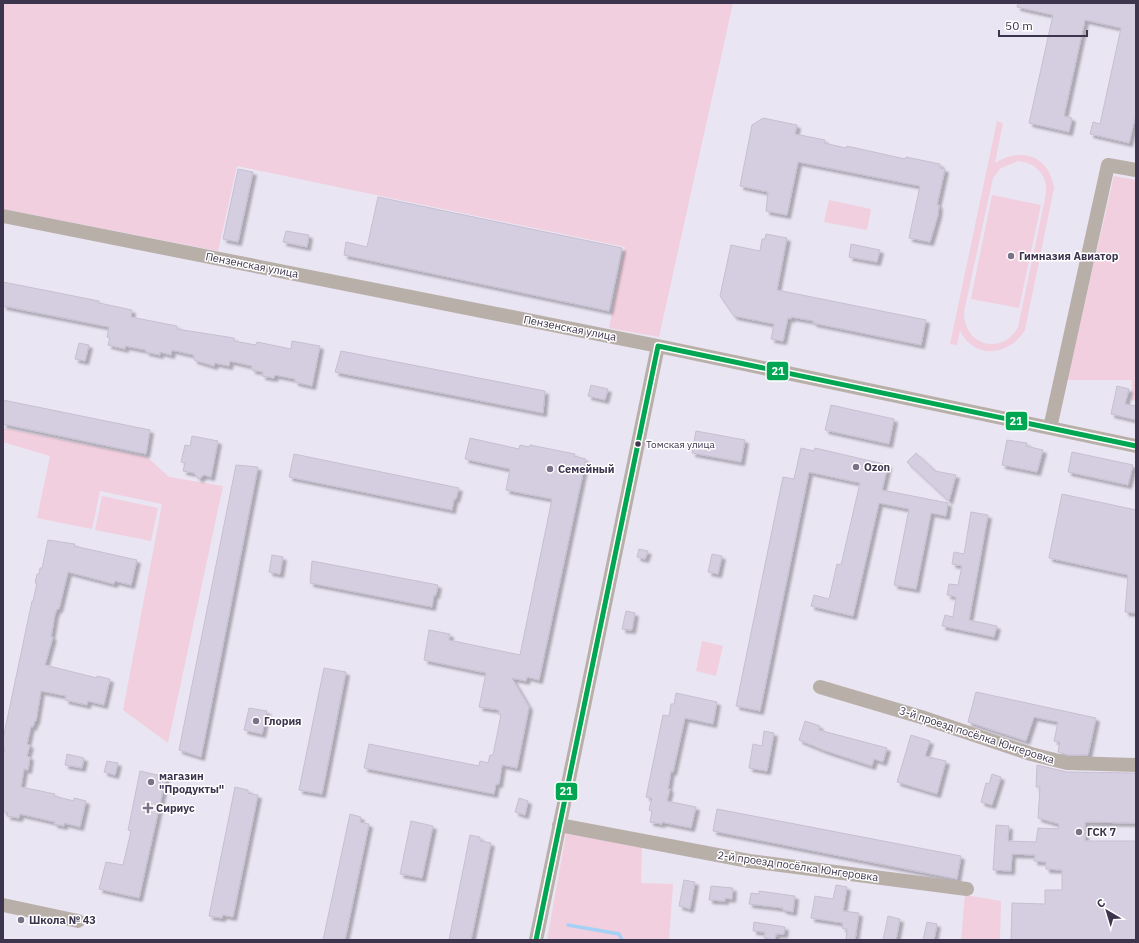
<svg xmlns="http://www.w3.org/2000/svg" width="1139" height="943" font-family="'IBM Plex Sans',sans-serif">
<defs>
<filter id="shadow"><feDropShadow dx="3.5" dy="3.5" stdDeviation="1" flood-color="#0004"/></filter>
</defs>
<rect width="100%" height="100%" fill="#eae5f3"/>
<path fill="#f1cfde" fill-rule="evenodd" d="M 3,3 L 733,3 L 659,337 L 609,328 L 625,247 L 237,166 L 218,251 L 3,209 Z
M 997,121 L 1003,123 L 995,163 C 1021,147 1049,155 1054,188 L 1025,330 C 1010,355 975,361 960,331 L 957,345 L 950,344 ZM 1018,161 C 1037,163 1048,176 1046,194 L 1018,327 C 1003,356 963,346 964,312 L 993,178 L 1001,168 Z
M 1114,176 L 1136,180 L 1136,401 L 1131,400 L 1132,380 L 1067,380 Z
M 992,195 L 1041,205 L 1019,308 L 971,299 Z
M 829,200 L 871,209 L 867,230 L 824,222 Z
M 3,428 L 147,457 L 169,477 L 223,486 L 168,743 L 123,710 L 162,504 L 100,491 L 92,529 L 37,518 L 50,456 L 3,442 Z
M 102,496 L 158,508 L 151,541 L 95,530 Z
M 702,641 L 723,646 L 716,676 L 696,671 Z
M 566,834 L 642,847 L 641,883 L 673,884 L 669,940 L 547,940 Z
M 965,895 L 1001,901 L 1000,940 L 961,940 Z"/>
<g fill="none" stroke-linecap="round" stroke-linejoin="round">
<path stroke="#a5d1f6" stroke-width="3.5" d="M 568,925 L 619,934 L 622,940"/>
</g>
<path fill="#d5cee1" stroke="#c6bfd1" filter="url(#shadow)" d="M 1018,3 L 1136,3 L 1136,114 L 1129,143 L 1090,134 L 1093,122 L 1100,124 L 1121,28 L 1085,20 L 1064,116 L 1072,118 L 1069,132 L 1029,123 L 1053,15 L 1017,7 Z
M 763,118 L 797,125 L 795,134 L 825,140 L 824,143 L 846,148 L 847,146 L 905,159 L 906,157 L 940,164 L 940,168 L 945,169 L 937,205 L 939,205 L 938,215 L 930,242 L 909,238 L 920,186 L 798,162 L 787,215 L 766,211 L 768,192 L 740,186 L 752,125 Z
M 238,169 L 253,172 L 238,242 L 223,239 Z
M 378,197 L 622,248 L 609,311 L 344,255 L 346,242 L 367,247 Z
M 286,231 L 309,235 L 307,247 L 283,242 Z
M 766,234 L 787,238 L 777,290 L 926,320 L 921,345 L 813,323 L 814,321 L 791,317 L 791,319 L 788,318 L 783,341 L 771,339 L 774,324 L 734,316 L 720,296 L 731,245 L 760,251 L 762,239 L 765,239 Z
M 851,244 L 880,250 L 877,262 L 849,257 Z
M 3,282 L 99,301 L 99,303 L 132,310 L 131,317 L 177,326 L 177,329 L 234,338 L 234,341 L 256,345 L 257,342 L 291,349 L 292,341 L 320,346 L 312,386 L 295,382 L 295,379 L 275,375 L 274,378 L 262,376 L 263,372 L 252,370 L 252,366 L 230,361 L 229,366 L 215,363 L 214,366 L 194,360 L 194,355 L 172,350 L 171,355 L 160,352 L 160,355 L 146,352 L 146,350 L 125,346 L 125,349 L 108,345 L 110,338 L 107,337 L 109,327 L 3,306 Z
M 79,343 L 89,345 L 85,361 L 75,359 Z
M 341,351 L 545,391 L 543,413 L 335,372 Z
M 591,385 L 608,389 L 605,400 L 588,396 Z
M 1117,386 L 1129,389 L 1125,404 L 1136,406 L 1136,420 L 1111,414 Z
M 3,400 L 150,430 L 146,454 L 3,424 Z
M 831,405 L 894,419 L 889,444 L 825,430 Z
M 696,431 L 745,440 L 741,462 L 692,453 Z
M 192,436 L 218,441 L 211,477 L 204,475 L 199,479 L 194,473 L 183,471 L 185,463 L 181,462 L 185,445 L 190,446 Z
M 470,438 L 519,449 L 520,445 L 529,447 L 530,445 L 575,454 L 574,456 L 586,459 L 539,680 L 527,677 L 526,681 L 512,678 L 529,707 L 517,768 L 502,765 L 499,784 L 496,784 L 494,794 L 364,768 L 369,744 L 479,766 L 480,761 L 488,763 L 490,755 L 493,755 L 501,715 L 498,714 L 499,710 L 479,707 L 486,673 L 424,660 L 429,630 L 450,634 L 449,640 L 520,655 L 552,499 L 506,490 L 510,469 L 465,459 Z
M 1007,440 L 1027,443 L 1026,446 L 1043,450 L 1037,472 L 1002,465 Z
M 801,448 L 814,451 L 815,448 L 888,465 L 882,490 L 948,503 L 946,516 L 931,513 L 916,589 L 894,585 L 909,509 L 879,503 L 853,616 L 811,606 L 814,595 L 829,599 L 837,564 L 841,565 L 860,483 L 809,472 L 760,711 L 736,706 L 783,477 L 794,479 Z
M 1072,452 L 1133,465 L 1128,485 L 1068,472 Z
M 916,453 L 935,471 L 956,475 L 949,501 L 907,462 Z
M 294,454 L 459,488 L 456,499 L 454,499 L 452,510 L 289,477 Z
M 236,465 L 258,467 L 201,757 L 179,750 Z
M 1062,494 L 1136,510 L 1136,613 L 1125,612 L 1128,575 L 1049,558 Z
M 971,512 L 988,515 L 969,620 L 997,626 L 994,637 L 942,626 L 945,615 L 953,617 L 956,597 L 947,595 L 949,584 L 958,585 L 962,566 L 952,564 L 954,552 L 964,554 Z
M 48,540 L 75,544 L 74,546 L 137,560 L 131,585 L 115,581 L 114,584 L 68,572 L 59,609 L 57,609 L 55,614 L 51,637 L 53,637 L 45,665 L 97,678 L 97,676 L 110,679 L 104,705 L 88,701 L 87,705 L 65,700 L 66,696 L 41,691 L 36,721 L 35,721 L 33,727 L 31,726 L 27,744 L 30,745 L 27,756 L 30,757 L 28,770 L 24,769 L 21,787 L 55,794 L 54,796 L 74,801 L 74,798 L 86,801 L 80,827 L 64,823 L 64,826 L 54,824 L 55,822 L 20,814 L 19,818 L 7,816 L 8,813 L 3,811 L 3,756 L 5,748 L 3,748 L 3,739 L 32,601 L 33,601 L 37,583 L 35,583 L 37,574 L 39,574 L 40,568 L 42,568 Z
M 639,549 L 648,551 L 645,559 L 637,557 Z
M 712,554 L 722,556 L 718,574 L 708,572 Z
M 272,555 L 283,557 L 280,574 L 269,572 Z
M 312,561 L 438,585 L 436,595 L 434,595 L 432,607 L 310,583 Z
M 626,611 L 635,613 L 632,630 L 622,629 Z
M 324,668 L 346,672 L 322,794 L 299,790 Z
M 976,692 L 1096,718 L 1088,755 L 1068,755 L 1058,752 L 1060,742 L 1054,741 L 1058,722 L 1034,717 L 1026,741 L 968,722 Z
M 676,693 L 717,702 L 713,724 L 685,718 L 673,772 L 671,771 L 668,789 L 670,789 L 667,801 L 696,807 L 691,828 L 662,822 L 662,824 L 650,822 L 652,811 L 649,810 L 652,798 L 646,797 L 663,715 L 669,716 L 671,704 L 674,704 Z
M 249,708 L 267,711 L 262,734 L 244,730 Z
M 805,721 L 820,726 L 819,730 L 887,748 L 883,762 L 874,759 L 872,766 L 826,751 L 799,740 Z
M 764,731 L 774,733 L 767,771 L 749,768 L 753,744 L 762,746 Z
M 911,735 L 930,741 L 925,756 L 946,761 L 937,794 L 897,782 Z
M 67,754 L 84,758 L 82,768 L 65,765 Z
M 107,761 L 118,763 L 115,775 L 104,772 Z
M 1037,765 L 1067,772 L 1136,773 L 1136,823 L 1085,822 L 1085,841 L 1136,841 L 1136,940 L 1011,940 L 1012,903 L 1045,904 L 1045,890 L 1062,890 L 1062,870 L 1046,869 L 1046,862 L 1034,861 L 1035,855 L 1012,854 L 1011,871 L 993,870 L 996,825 L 1009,826 L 1008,841 L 1036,842 L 1038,828 L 1058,829 L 1059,824 L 1038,818 L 1040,787 L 1036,787 Z
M 140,771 L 166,777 L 139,898 L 99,889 L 106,862 L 123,865 L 131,831 L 128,830 Z
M 992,774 L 1001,777 L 992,805 L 981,802 L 986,783 L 989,784 Z
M 235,787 L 248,790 L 248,793 L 258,795 L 233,917 L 223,915 L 222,918 L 209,916 Z
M 519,798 L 528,801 L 525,815 L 515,812 Z
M 717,809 L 961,856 L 957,879 L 713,831 Z
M 350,814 L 361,817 L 360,822 L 369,824 L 345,940 L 323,940 Z
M 411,821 L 433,826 L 422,878 L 400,874 Z
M 470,835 L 480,837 L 480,841 L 491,843 L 471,940 L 449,940 Z
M 684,880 L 695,882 L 690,909 L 679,906 Z
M 836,885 L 847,887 L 843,911 L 859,913 L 855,940 L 846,940 L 847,929 L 842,928 L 843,923 L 811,918 L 815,896 L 833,899 Z
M 711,886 L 733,888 L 732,899 L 725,898 L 725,901 L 709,900 Z
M 759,891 L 795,896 L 793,912 L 783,910 L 783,908 L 749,904 L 751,893 L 759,894 Z
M 888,916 L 900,919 L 896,940 L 883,940 Z
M 754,922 L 785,927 L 784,934 L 776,934 L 775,940 L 764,938 L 765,932 L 753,931 Z
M 927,922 L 937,924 L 934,940 L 923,940 Z"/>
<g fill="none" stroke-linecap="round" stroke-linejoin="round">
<path stroke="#b9afa9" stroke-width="14" d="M 3,216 L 658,346 L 1136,446
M 1050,428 L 1108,165 L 1136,170
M 820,687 L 921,717 L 1031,754 L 1067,763 L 1136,765
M 559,825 L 749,861 L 967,889
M 3,905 L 78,921
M 536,940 L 658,346"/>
<g stroke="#fff" stroke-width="8">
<path id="bus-1" d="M 658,346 L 1136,446
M 536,940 L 658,346"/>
</g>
<use href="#bus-1" stroke="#00a651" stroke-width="5"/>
</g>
<g fill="#7a7287" stroke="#fff" stroke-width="1.5">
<circle cx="1011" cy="256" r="4"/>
<circle cx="856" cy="467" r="4"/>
<circle cx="550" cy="469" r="4"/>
<circle cx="256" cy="721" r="4"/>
<circle cx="151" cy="782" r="4"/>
<path d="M146 802h4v4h4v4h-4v4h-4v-4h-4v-4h4z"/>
<circle cx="1079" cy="832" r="4"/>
<circle cx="21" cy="920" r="4"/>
</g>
<circle fill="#3d344d" stroke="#fff" stroke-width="1.5" cx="638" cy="444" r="3.5"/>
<g text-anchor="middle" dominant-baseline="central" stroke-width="3" stroke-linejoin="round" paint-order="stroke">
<g font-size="10" fill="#3d344d" stroke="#fff" text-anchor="start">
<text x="646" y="444">Томская улица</text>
</g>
<g font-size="11" font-weight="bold" fill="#3d344d" stroke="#fff" text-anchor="start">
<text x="1019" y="256">Гимназия Авиатор</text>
<text x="864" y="467">Ozon</text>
<text x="558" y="469">Семейный</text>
<text x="264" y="721">Глория</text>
<text x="159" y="776">магазин<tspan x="159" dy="13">"Продукты"</tspan></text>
<text x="156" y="808">Сириус</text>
<text x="1087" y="832">ГСК 7</text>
<text x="29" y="920">Школа № 43</text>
</g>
<g font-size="11" fill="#3d344d" stroke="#fff">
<text transform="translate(252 265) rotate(11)">Пензенская улица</text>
<text transform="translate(570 328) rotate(11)">Пензенская улица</text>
<text transform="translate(977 735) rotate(18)">3-й проезд посёлка Юнгеровка</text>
<text transform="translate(798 866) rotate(8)">2-й проезд посёлка Юнгеровка</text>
</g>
</g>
<g stroke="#fff" stroke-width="1.5">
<rect x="766" y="361" width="23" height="20" rx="4" fill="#00a651"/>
<rect x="1005" y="411" width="23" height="20" rx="4" fill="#00a651"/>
<rect x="555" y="782" width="23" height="19" rx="4" fill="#00a651"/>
</g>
<g font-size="11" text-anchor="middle" font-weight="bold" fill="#fff">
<text x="778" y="375">21</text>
<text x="1016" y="425">21</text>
<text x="566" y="795">21</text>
</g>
<rect width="1139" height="943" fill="none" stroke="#3d344d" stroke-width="8"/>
<g transform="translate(1107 911) rotate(322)" stroke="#ffffff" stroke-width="3" paint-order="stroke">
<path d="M0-3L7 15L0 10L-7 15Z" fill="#3d344d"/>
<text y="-6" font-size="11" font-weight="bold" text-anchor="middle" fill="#3d344d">С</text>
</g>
<path d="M999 30v6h88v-6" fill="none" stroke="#3d344d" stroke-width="2"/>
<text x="1005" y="30" font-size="12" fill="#3d344d" stroke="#ffffff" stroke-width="3" paint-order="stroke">50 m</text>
</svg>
